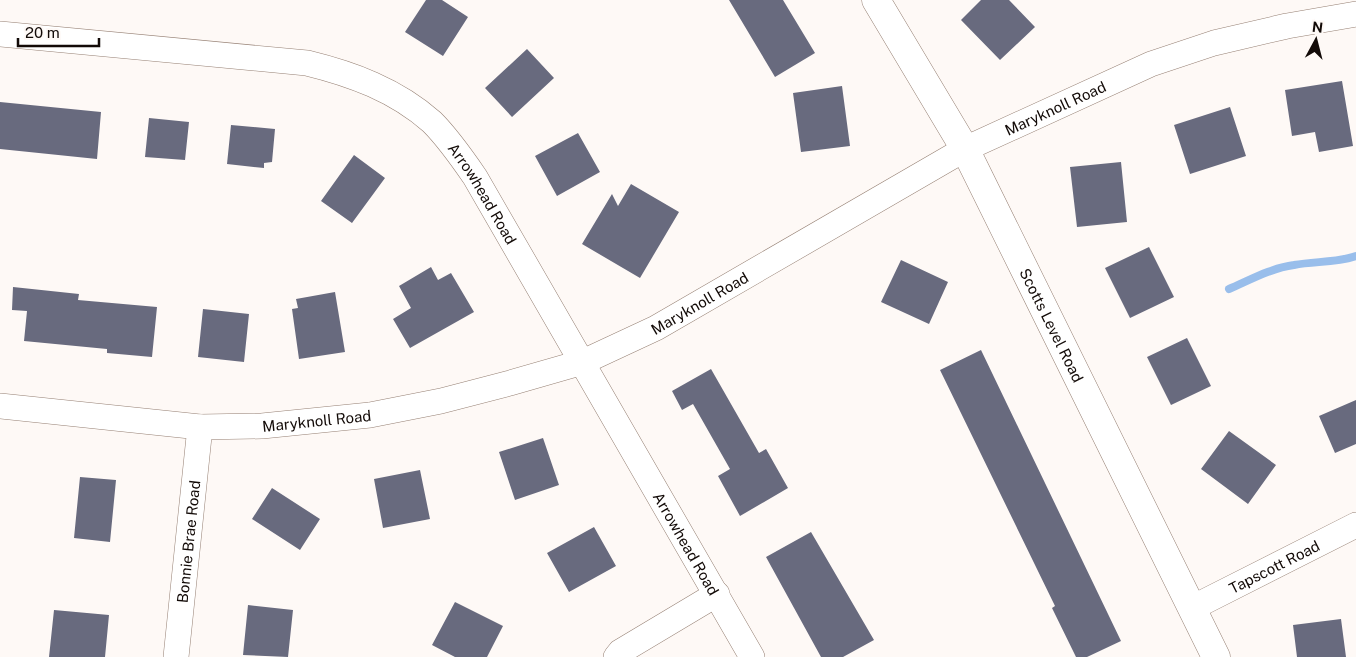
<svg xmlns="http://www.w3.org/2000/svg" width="1356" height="657" font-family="'Public Sans',sans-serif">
<rect width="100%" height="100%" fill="#fef9f6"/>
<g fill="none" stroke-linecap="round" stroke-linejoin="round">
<path stroke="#99beeb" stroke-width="8" d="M 1229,289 C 1250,280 1271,268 1294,265 C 1315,261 1336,263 1356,256"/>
</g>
<path fill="#686a7e" d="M 426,0 L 442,0 L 468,17 L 443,56 L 405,32 Z
M 729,0 L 783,0 L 815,53 L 775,77 Z
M 981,0 L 1009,0 L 1035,27 L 1000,60 L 961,20 Z
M 527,49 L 554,78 L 512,117 L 485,88 Z
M 1342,81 L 1353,146 L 1319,152 L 1315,132 L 1292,136 L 1285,90 Z
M 842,86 L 850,146 L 801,152 L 793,93 Z
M 0,102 L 101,112 L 97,159 L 0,149 Z
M 1230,107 L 1246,156 L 1190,174 L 1174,125 Z
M 149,118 L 189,122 L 185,160 L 145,157 Z
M 231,125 L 275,129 L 272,162 L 264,163 L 264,168 L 227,164 Z
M 578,133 L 600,172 L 557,196 L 535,156 Z
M 354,155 L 385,178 L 352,223 L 321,201 Z
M 1121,162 L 1127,222 L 1077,227 L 1070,167 Z
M 631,184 L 679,212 L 640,278 L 582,244 L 612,194 L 618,206 Z
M 1149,247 L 1174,297 L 1130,318 L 1105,268 Z
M 901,260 L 948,282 L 929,324 L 881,302 Z
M 431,267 L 438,280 L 451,273 L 474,312 L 410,348 L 393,319 L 411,308 L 399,286 Z
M 13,287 L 79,294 L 78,300 L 157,307 L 152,357 L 107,353 L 107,349 L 24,341 L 27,311 L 12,310 Z
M 335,292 L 345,352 L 299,359 L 292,309 L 298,308 L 296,299 Z
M 203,309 L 249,314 L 244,362 L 198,357 Z
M 1187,338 L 1211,386 L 1171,405 L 1147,357 Z
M 981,350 L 1121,641 L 1087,657 L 1076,657 L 1052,608 L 1055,606 L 940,370 Z
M 711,369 L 759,453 L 766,449 L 788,488 L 740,516 L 718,476 L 730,469 L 693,404 L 682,410 L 672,391 Z
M 1356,400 L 1356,444 L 1335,453 L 1319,416 Z
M 1229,431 L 1276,465 L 1248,504 L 1201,469 Z
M 543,438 L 559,485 L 515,500 L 499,452 Z
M 420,470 L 430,519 L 383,528 L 374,479 Z
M 80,477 L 116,480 L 110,542 L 74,538 Z
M 272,488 L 320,519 L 300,550 L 252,519 Z
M 594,527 L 616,566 L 569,592 L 547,553 Z
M 811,532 L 874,640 L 843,657 L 821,657 L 766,557 Z
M 455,602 L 503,626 L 487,657 L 455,657 L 432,645 Z
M 248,605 L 293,610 L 288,657 L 243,655 Z
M 54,610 L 109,615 L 105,657 L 49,657 Z
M 1341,619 L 1346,657 L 1297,657 L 1293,625 Z"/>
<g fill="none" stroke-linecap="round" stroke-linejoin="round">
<g stroke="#968074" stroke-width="26">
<g id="street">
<path id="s1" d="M 0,34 L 307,63 C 352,74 396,90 432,122 C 448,138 462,158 475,177 L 752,657"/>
<path id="s2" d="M 0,406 L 200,427 L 262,426 L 370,415 L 441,401 L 510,383 L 583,362 L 656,328 L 965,149 L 1151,64 L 1214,43 L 1287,26 L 1356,14"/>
<path id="s3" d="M 1192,608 L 1356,525"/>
<path id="s4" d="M 176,657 L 200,427"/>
<path d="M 616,657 L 620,652 L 717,594"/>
</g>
</g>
<g stroke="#968074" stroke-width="29">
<g id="secondary">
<path id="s5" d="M 876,0 L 965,149 L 1216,657"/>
</g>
</g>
<use href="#street" stroke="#fff" stroke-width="25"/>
<use href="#secondary" stroke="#fff" stroke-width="28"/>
</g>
<g text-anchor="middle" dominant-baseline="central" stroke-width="5" stroke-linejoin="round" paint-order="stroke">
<g font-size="15" fill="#120a07" stroke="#fef9f6">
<text stroke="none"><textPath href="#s2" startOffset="1128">Maryknoll Road</textPath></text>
<text stroke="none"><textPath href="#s1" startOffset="536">Arrowhead Road</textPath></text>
<text stroke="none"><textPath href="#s2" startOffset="722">Maryknoll Road</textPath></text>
<text stroke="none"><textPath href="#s5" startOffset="370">Scotts Level Road</textPath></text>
<text stroke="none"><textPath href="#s2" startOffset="318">Maryknoll Road</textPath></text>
<text stroke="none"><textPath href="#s4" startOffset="116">Bonnie Brae Road</textPath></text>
<text stroke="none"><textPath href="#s1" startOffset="941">Arrowhead Road</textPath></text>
<text stroke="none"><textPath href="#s3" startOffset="92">Tapscott Road</textPath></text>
</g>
</g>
<g transform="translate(1316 40) rotate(7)" stroke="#fef9f6" stroke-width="4" paint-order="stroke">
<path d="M0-4L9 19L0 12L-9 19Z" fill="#120a07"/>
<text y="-8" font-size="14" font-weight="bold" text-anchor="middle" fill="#120a07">N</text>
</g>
<path d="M18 38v8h81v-8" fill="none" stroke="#120a07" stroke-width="2.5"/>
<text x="25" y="38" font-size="15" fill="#120a07" stroke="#fef9f6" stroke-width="4" paint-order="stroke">20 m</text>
</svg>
